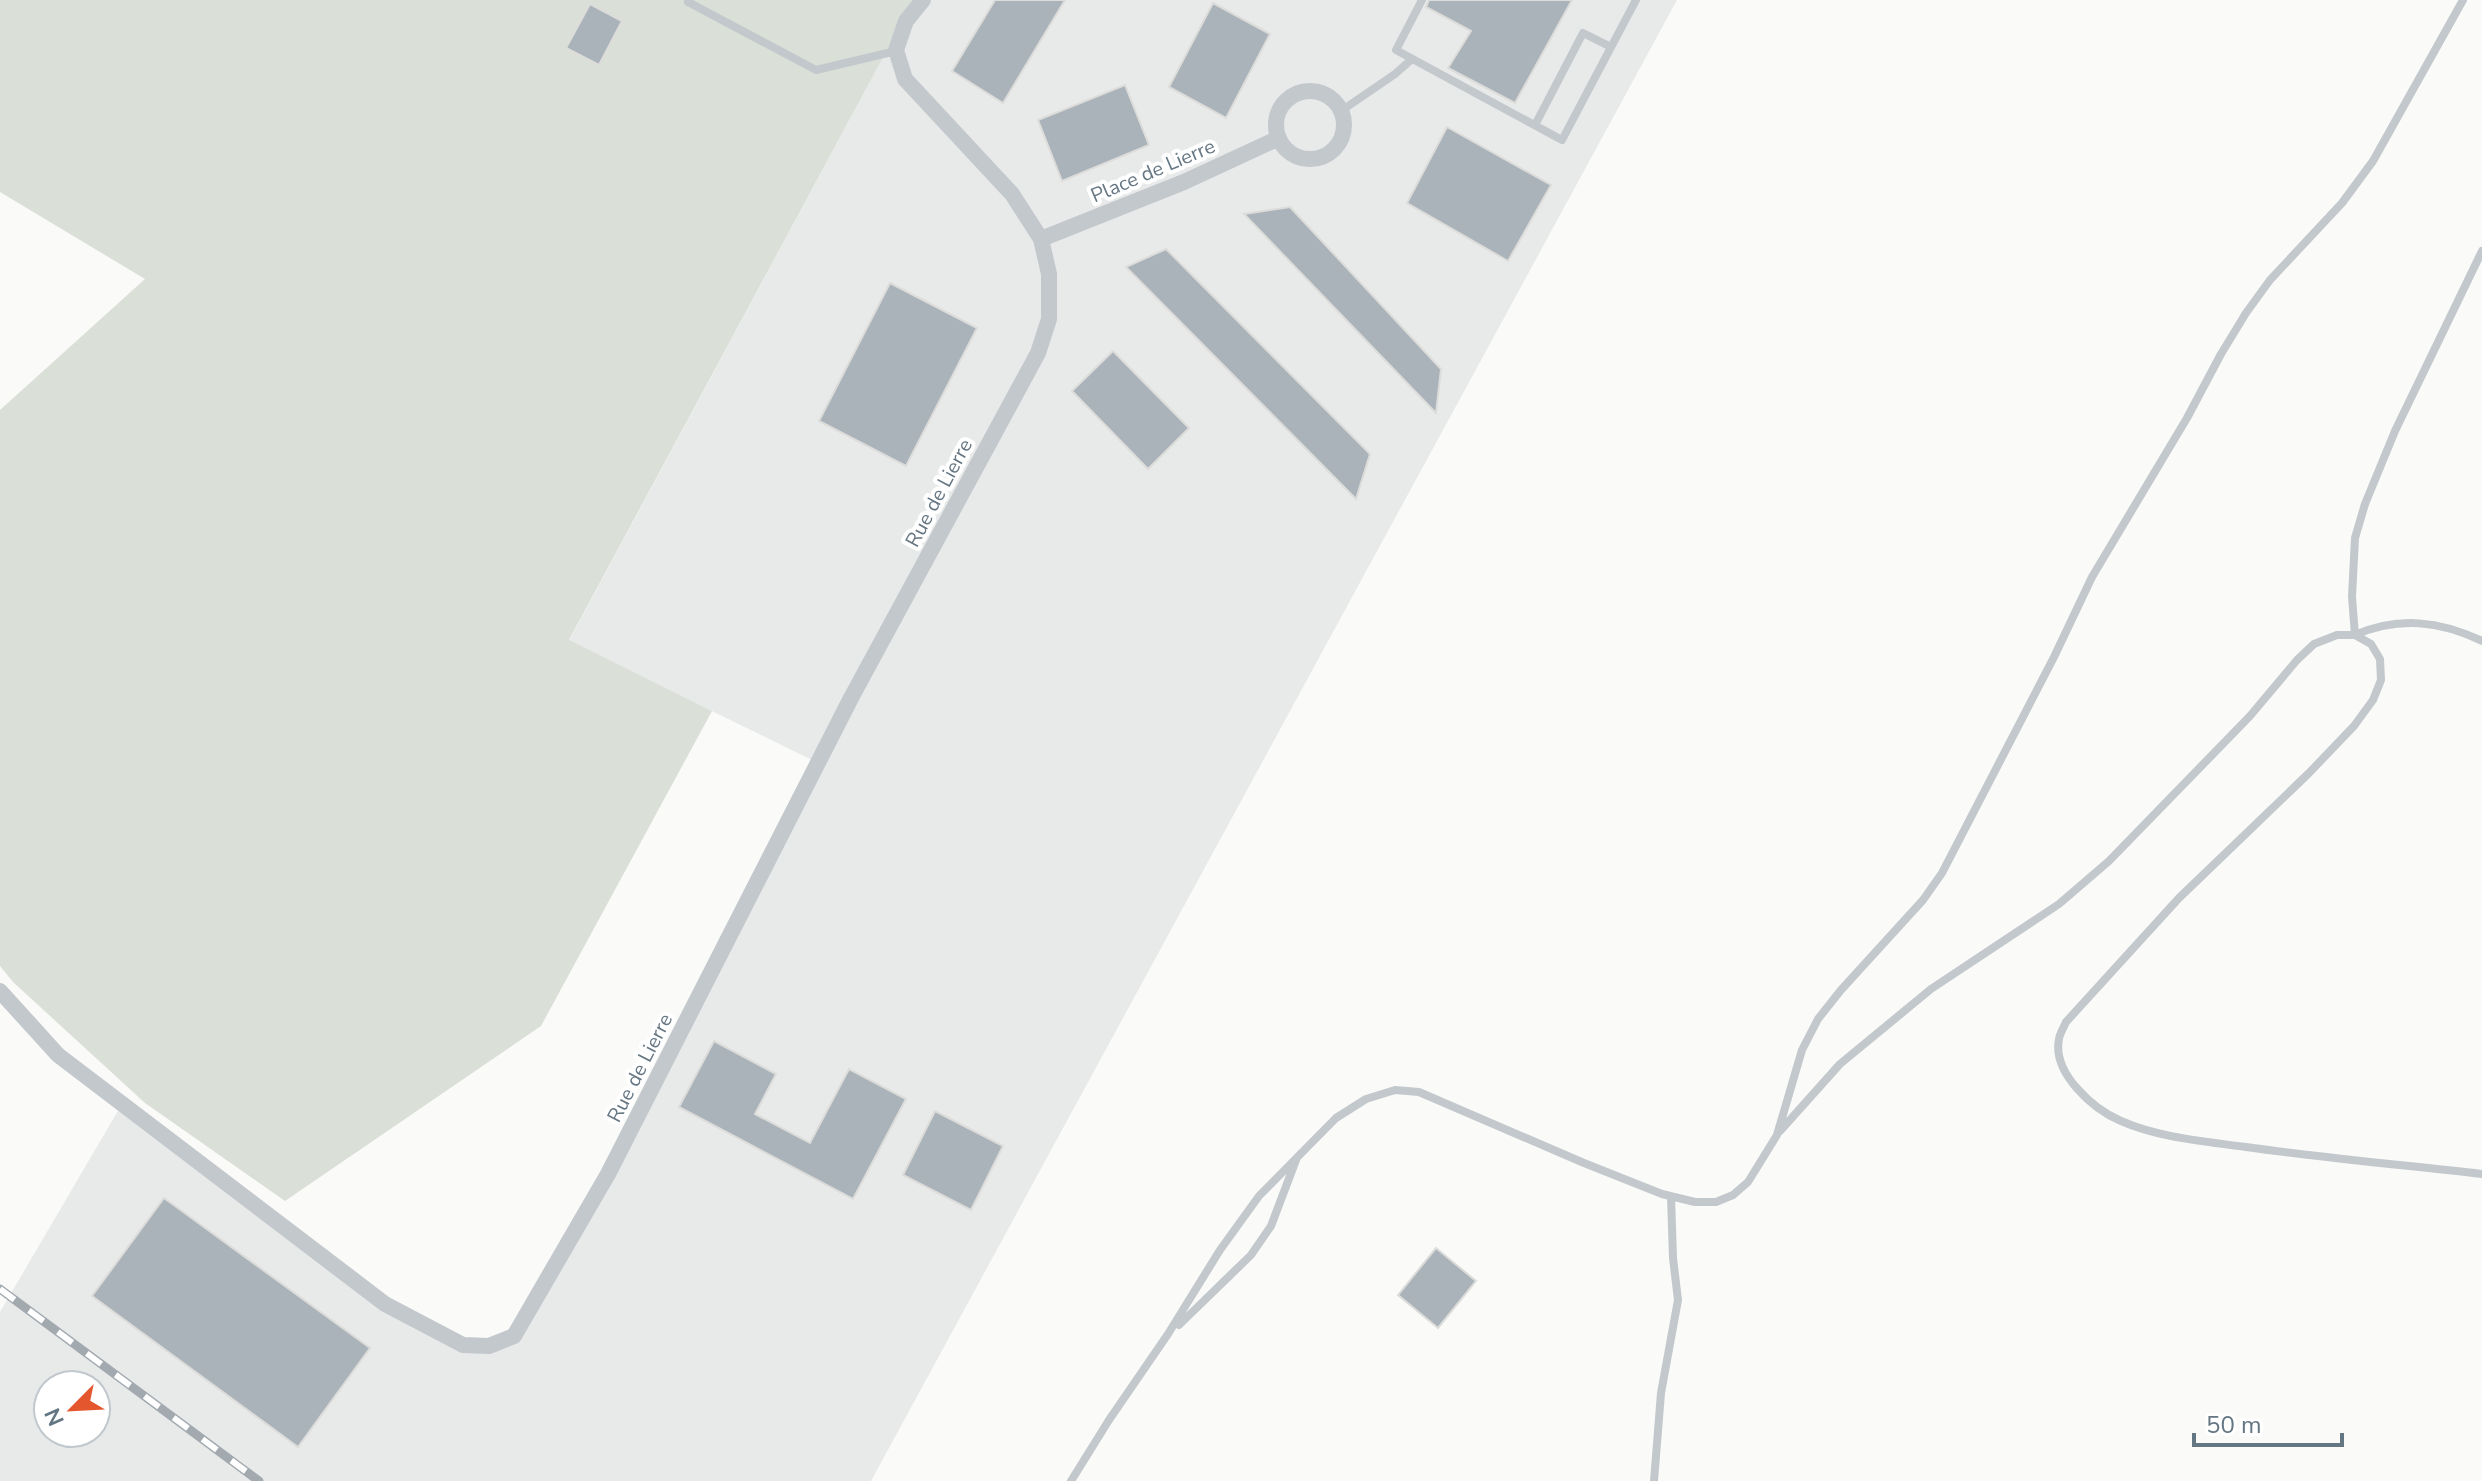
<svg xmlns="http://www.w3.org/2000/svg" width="2482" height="1481" font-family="'Nunito Sans',sans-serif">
<rect width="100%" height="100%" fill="#fafaf8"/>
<path fill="#e8e9e9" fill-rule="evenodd" d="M 914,0 L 1677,0 L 871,1481 L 0,1481 L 0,1312 L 122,1104 L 385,1304 L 463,1345 L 514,1336 L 818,763 L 569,641 ZM 48,1385 L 96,1385 L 96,1433 L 48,1433 Z"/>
<path fill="#dadfd7" d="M 0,0 L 914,0 L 569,640 L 712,711 L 541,1026 L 285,1201 L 145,1103 L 13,982 L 0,966 L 0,410 L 145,279 L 0,192 Z"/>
<path fill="#aab3b9" stroke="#dcdcda" stroke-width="2" d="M 995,0 L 1065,0 L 1003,103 L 952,71 Z
M 1429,0 L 1572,0 L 1515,103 L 1448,68 L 1471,31 L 1426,7 Z
M 1213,3 L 1270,34 L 1226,118 L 1169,87 Z
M 590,4 L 622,21 L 599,65 L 566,48 Z
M 1125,85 L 1149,145 L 1062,181 L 1038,120 Z
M 1447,127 L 1551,185 L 1508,261 L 1407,203 Z
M 1290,207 L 1441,369 L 1436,413 L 1244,214 Z
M 1166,249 L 1370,454 L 1356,499 L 1126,267 Z
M 890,283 L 977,328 L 906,466 L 819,421 Z
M 1113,351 L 1189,428 L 1148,469 L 1072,391 Z
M 714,1041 L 776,1074 L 755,1114 L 810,1143 L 849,1069 L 906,1099 L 853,1199 L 679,1107 Z
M 935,1111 L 1003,1146 L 971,1210 L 903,1175 Z
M 164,1198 L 370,1348 L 298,1447 L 92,1296 Z
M 1436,1248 L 1476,1281 L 1438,1328 L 1398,1295 Z"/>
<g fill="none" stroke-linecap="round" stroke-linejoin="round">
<path stroke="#c3c8cc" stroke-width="8" d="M 1422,0 L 1396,50 L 1562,140 L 1636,0
M 688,2 L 816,70 L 896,51
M 1341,111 L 1395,74 L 1412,59
M 1535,125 L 1583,33 L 1611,47
M 2482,251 L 2395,431 L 2365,504 L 2355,538 L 2352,597 L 2355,635 C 2399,616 2440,621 2482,641
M 1780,1131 L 1840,1064 L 1931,989 L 2059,904 L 2109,861 L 2250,716 L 2297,660 L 2314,644 L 2337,635 L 2355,635 L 2371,644 L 2380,659 L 2381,680 L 2373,700 L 2354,726 L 2309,773 L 2179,898 L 2066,1022 C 2064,1027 2060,1033 2059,1039 C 2052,1073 2093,1109 2121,1121 C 2160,1138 2203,1141 2246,1147 C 2324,1158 2403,1165 2482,1174
M 1179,1325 L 1251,1255 L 1271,1226 L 1296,1160
M 1071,1481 L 1109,1420 L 1168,1334 L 1220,1250 L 1259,1196 L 1336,1118 L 1366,1099 L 1395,1090 L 1419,1092 L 1584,1163 L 1662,1194 L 1695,1202 L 1716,1202 L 1733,1195 L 1748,1182 L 1777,1135 L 1802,1050 L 1818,1019 L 1841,990 L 1923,900 L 1942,873 L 2054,657 L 2092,577 L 2187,418 L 2221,354 L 2246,313 L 2270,280 L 2342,203 L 2373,161 L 2463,0
M 1654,1481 L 1661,1393 L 1678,1300 L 1673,1258 L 1671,1196"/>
<path stroke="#c3c8cc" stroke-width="16" d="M1276 125a34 34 0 1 1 68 0a34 34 0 1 1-68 0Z
M 1041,239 L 1184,182 L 1279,138
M 0,991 L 58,1055 L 385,1304 L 463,1345 L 489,1346 L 514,1336 L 608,1174 L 851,698 L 1038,353 L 1049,319 L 1049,274 L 1041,239 L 1012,194 L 905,79 L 896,50 L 906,21 L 923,0"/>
<g stroke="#a2aab0" stroke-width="9">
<path id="rail" d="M 0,1289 L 259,1481"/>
</g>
<use href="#rail" stroke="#fff" stroke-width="6" stroke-dasharray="18" stroke-linecap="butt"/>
</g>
<g text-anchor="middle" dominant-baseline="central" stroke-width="8" stroke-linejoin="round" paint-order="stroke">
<g font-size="20" fill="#657683" stroke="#fff">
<text transform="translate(1153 171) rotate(-23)">Place de Lierre</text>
<text transform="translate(939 493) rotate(-62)">Rue de Lierre</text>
<text transform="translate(640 1068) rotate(-63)">Rue de Lierre</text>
</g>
</g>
<g transform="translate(72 1409) rotate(246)"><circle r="38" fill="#ffffff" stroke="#c1c8cd" stroke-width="2"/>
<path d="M0-6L14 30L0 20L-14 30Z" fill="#e4572e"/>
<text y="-12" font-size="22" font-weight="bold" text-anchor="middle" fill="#657683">N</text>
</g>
<path d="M2194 1433v12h148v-12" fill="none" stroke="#657683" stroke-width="4"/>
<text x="2206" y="1433" font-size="24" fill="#657683" stroke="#ffffff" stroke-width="6" paint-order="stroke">50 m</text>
</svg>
